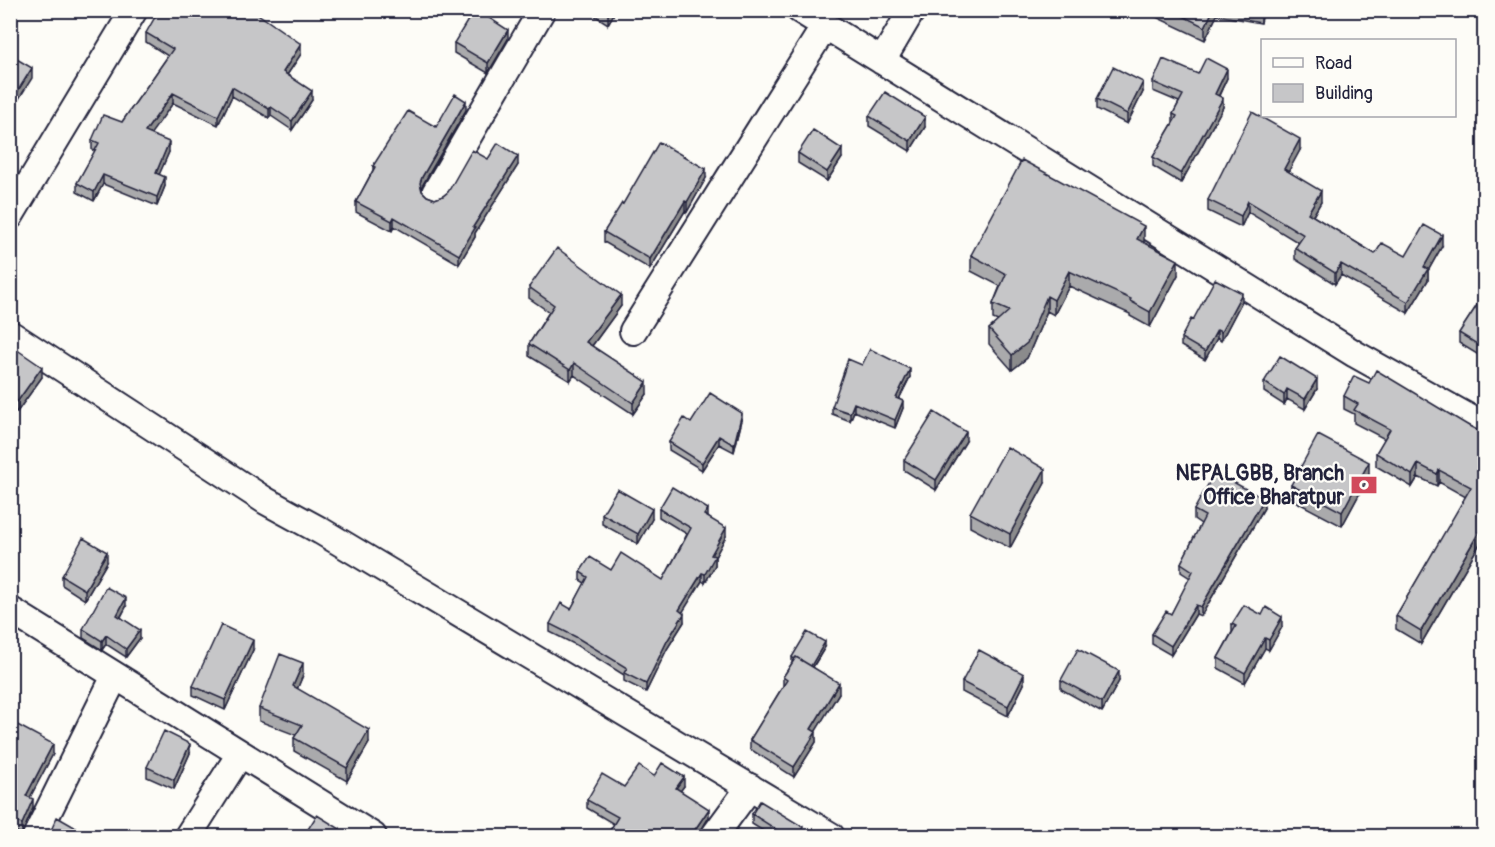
<svg xmlns="http://www.w3.org/2000/svg" width="1495" height="847" font-family="Pangolin,sans-serif">
<rect width="100%" height="100%" fill="#fdfcf7"/>
<filter id="ink" filterUnits="userSpaceOnUse"><feTurbulence type="fractalNoise" baseFrequency=".0167" numOctaves="2"/><feDisplacementMap in="SourceGraphic" scale="12" xChannelSelector="R" yChannelSelector="G"/><feConvolveMatrix kernelMatrix="1 2 1 2 8 2 1 2 1" color-interpolation-filters="sRGB"/></filter>
<g filter="url(#ink)">
<g fill="none" stroke-linecap="round" stroke-linejoin="round">
<g stroke="#22223b" stroke-width="30">
<path id="minor" d="M 800,10 L 1355,354 L 1484,426
M 882,61 L 912,10
M 435,193 L 542,10
M 10,216 L 134,10
M 633,331 L 825,26
M 10,334 L 266,501 L 321,531 L 831,836
M 10,610 L 373,836
M 36,836 L 115,676
M 188,836 L 240,754
M 714,836 L 750,787"/>
</g>
<use href="#minor" stroke="#fdfcf7" stroke-width="26"/>
</g>
<path fill="#aaaaac" stroke="#22223b" stroke-width="1.5" d="M 254,10 L 254,12 L 301,54 L 287,75 L 312,100 L 292,130 L 271,116 L 269,118 L 232,96 L 218,125 L 173,103 L 150,134 L 169,152 L 159,174 L 165,186 L 157,206 L 103,184 L 94,201 L 77,192 L 77,183 L 95,151 L 92,150 L 92,140 L 122,122 L 168,56 L 146,42 L 146,33 Z
M 456,10 L 466,10 L 463,15 Z
M 586,10 L 616,10 L 608,24 Z
M 1154,10 L 1263,10 L 1261,23 L 1217,15 L 1205,40 L 1154,16 Z
M 508,39 L 488,73 L 454,53 L 454,43 Z
M 1198,74 L 1227,78 L 1219,96 L 1223,107 L 1181,183 L 1153,166 L 1153,157 L 1173,123 L 1173,114 L 1179,102 L 1153,91 L 1153,82 Z
M 1143,92 L 1127,124 L 1097,109 L 1097,99 Z
M 466,110 L 422,186 L 422,191 L 427,196 L 435,199 L 443,196 L 488,159 L 518,165 L 475,233 L 475,237 L 459,264 L 394,226 L 392,231 L 356,212 L 356,202 L 373,170 L 373,166 Z
M 869,116 L 925,127 L 910,151 L 869,126 Z
M 1300,150 L 1288,171 L 1321,202 L 1313,216 L 1375,254 L 1406,256 L 1442,246 L 1428,271 L 1428,280 L 1408,313 L 1341,275 L 1335,284 L 1295,259 L 1295,248 L 1299,243 L 1248,212 L 1241,227 L 1208,211 L 1208,200 Z
M 798,153 L 842,158 L 827,181 L 798,163 Z
M 706,178 L 687,212 L 685,211 L 650,269 L 604,242 L 604,232 L 623,204 Z
M 1144,241 L 1143,242 L 1178,275 L 1150,327 L 1130,316 L 1130,314 L 1069,286 L 1054,315 L 1047,311 L 1027,358 L 1012,370 L 989,344 L 989,329 L 998,321 L 993,319 L 993,304 L 1000,286 L 971,271 L 971,255 Z
M 529,287 L 621,306 L 592,346 L 647,394 L 633,414 L 574,375 L 570,381 L 529,356 L 529,344 L 549,312 L 529,298 Z
M 1485,293 L 1485,359 L 1459,343 L 1459,333 Z
M 1242,301 L 1221,341 L 1217,338 L 1205,360 L 1181,346 L 1181,338 L 1193,320 Z
M 10,345 L 42,377 L 17,412 L 10,407 Z
M 862,365 L 910,377 L 899,399 L 903,408 L 895,428 L 854,411 L 850,421 L 832,414 L 832,407 Z
M 1264,382 L 1317,389 L 1305,409 L 1287,399 L 1284,405 L 1264,392 Z
M 1369,383 L 1469,426 L 1485,434 L 1485,535 L 1421,644 L 1396,629 L 1396,616 L 1466,497 L 1439,482 L 1437,486 L 1418,477 L 1412,487 L 1376,466 L 1376,453 L 1385,439 L 1354,423 L 1354,414 L 1344,409 L 1344,396 Z
M 742,420 L 734,452 L 719,444 L 702,470 L 669,450 L 669,442 L 691,423 Z
M 966,441 L 936,490 L 904,470 L 904,460 Z
M 1369,476 L 1342,526 L 1291,499 L 1291,485 Z
M 1045,483 L 1010,548 L 970,527 L 970,513 Z
M 1264,508 L 1201,616 L 1196,614 L 1171,655 L 1152,644 L 1152,634 L 1171,614 L 1190,578 L 1181,572 L 1181,563 L 1201,524 L 1194,519 L 1194,510 Z
M 659,509 L 708,517 L 726,536 L 715,557 L 715,565 L 705,583 L 702,581 L 682,612 L 684,622 L 667,649 L 646,692 L 624,681 L 624,675 L 576,645 L 550,632 L 550,624 L 571,609 L 585,583 L 580,580 L 580,572 L 611,570 L 663,580 L 687,534 L 659,517 Z
M 602,514 L 652,519 L 638,544 L 602,524 Z
M 107,562 L 85,600 L 62,585 L 62,576 Z
M 126,607 L 121,617 L 140,638 L 126,657 L 106,644 L 102,650 L 83,638 L 83,629 Z
M 1232,624 L 1282,627 L 1269,650 L 1265,648 L 1245,683 L 1218,668 L 1218,658 L 1232,632 Z
M 825,647 L 813,667 L 839,693 L 815,731 L 816,742 L 794,777 L 750,749 L 750,740 L 783,686 L 783,677 L 792,663 L 792,657 Z
M 253,650 L 225,710 L 193,695 L 193,686 Z
M 303,675 L 297,689 L 369,743 L 347,781 L 294,751 L 294,738 L 296,735 L 259,721 L 259,708 Z
M 1061,680 L 1119,681 L 1102,712 L 1061,689 Z
M 962,682 L 1024,684 L 1008,716 L 962,692 Z
M 10,721 L 53,754 L 30,797 L 33,808 L 22,834 L 10,829 Z
M 190,753 L 174,789 L 147,777 L 147,767 Z
M 654,776 L 684,786 L 680,791 L 709,817 L 697,837 L 606,837 L 614,824 L 587,808 L 587,800 Z
M 752,814 L 803,837 L 773,837 L 752,824 Z"/>
<path fill="#8b8b8c" stroke="#22223b" stroke-width="1.5" d="M 610,10 L 616,10 L 608,24 L 608,14 Z
M 1213,10 L 1217,10 L 1217,15 L 1205,40 L 1205,27 Z
M 1261,10 L 1263,10 L 1261,23 Z
M 508,30 L 508,39 L 488,73 L 488,63 Z
M 301,44 L 301,54 L 283,81 L 283,72 Z
M 32,68 L 32,78 L 12,110 L 12,100 Z
M 1227,69 L 1227,78 L 1215,103 L 1215,94 Z
M 1143,82 L 1143,92 L 1127,124 L 1127,114 Z
M 232,87 L 232,96 L 218,125 L 218,116 Z
M 312,91 L 312,100 L 292,130 L 292,121 Z
M 173,93 L 173,103 L 145,142 L 145,132 Z
M 1223,98 L 1223,107 L 1181,183 L 1181,174 Z
M 466,101 L 466,110 L 422,186 L 420,192 L 420,183 L 422,177 Z
M 17,104 L 17,114 L 10,124 L 10,114 Z
M 271,107 L 271,116 L 269,118 L 269,109 Z
M 925,117 L 925,127 L 910,151 L 910,141 Z
M 1300,139 L 1300,150 L 1284,180 L 1284,169 Z
M 169,142 L 169,152 L 156,182 L 156,173 Z
M 842,149 L 842,158 L 827,181 L 827,172 Z
M 518,156 L 518,165 L 475,233 L 475,237 L 459,264 L 459,255 L 473,227 Z
M 706,169 L 706,178 L 687,212 L 687,202 Z
M 103,175 L 103,184 L 94,201 L 94,192 Z
M 165,177 L 165,186 L 157,206 L 157,197 Z
M 1321,191 L 1321,202 L 1308,224 L 1308,213 Z
M 685,201 L 685,211 L 650,269 L 650,259 Z
M 1248,201 L 1248,212 L 1241,227 L 1241,216 Z
M 394,217 L 394,226 L 392,231 L 392,221 Z
M 1144,226 L 1144,241 L 1137,254 L 1137,239 Z
M 1442,235 L 1442,246 L 1428,271 L 1428,280 L 1408,313 L 1408,302 L 1424,267 Z
M 1178,260 L 1178,275 L 1150,327 L 1150,312 Z
M 1341,264 L 1341,275 L 1335,284 L 1335,273 Z
M 1069,271 L 1069,286 L 1054,315 L 1054,300 Z
M 1242,293 L 1242,301 L 1221,341 L 1221,332 Z
M 621,295 L 621,306 L 586,354 L 586,342 Z
M 1047,296 L 1047,311 L 1027,358 L 1012,370 L 1012,355 Z
M 1217,330 L 1217,338 L 1205,360 L 1205,352 Z
M 574,363 L 574,375 L 570,381 L 570,370 Z
M 42,367 L 42,377 L 17,412 L 17,402 Z
M 910,369 L 910,377 L 896,405 L 896,398 Z
M 1317,379 L 1317,389 L 1305,409 L 1305,399 Z
M 647,382 L 647,394 L 633,414 L 633,403 Z
M 1287,389 L 1287,399 L 1284,405 L 1284,395 Z
M 903,401 L 903,408 L 895,428 L 895,420 Z
M 854,403 L 854,411 L 850,421 L 850,413 Z
M 742,413 L 742,420 L 734,452 L 734,445 Z
M 966,432 L 966,441 L 936,490 L 936,480 Z
M 719,436 L 719,444 L 702,470 L 702,463 Z
M 1369,462 L 1369,476 L 1342,526 L 1342,512 Z
M 1418,464 L 1418,477 L 1412,487 L 1412,475 Z
M 1045,469 L 1045,483 L 1010,548 L 1010,534 Z
M 1439,470 L 1439,482 L 1437,486 L 1437,474 Z
M 1264,499 L 1264,508 L 1201,616 L 1201,607 Z
M 652,509 L 652,519 L 638,544 L 638,534 Z
M 708,509 L 708,517 L 704,523 L 704,515 Z
M 1485,522 L 1485,535 L 1421,644 L 1421,631 Z
M 726,528 L 726,536 L 715,557 L 715,565 L 705,583 L 705,574 L 711,555 Z
M 107,552 L 107,562 L 85,600 L 85,590 Z
M 702,573 L 702,581 L 679,618 L 679,610 Z
M 126,598 L 126,607 L 117,623 L 117,615 Z
M 1196,605 L 1196,614 L 1171,655 L 1171,646 Z
M 684,614 L 684,622 L 667,649 L 646,692 L 646,684 L 667,641 Z
M 1282,617 L 1282,627 L 1269,650 L 1269,640 Z
M 140,630 L 140,638 L 126,657 L 126,649 Z
M 106,635 L 106,644 L 102,650 L 102,641 Z
M 1265,638 L 1265,648 L 1245,683 L 1245,673 Z
M 253,640 L 253,650 L 225,710 L 225,700 Z
M 825,642 L 825,647 L 809,673 L 809,668 Z
M 303,663 L 303,675 L 293,699 L 293,686 Z
M 1119,671 L 1119,681 L 1102,712 L 1102,702 Z
M 1024,674 L 1024,684 L 1008,716 L 1008,706 Z
M 839,683 L 839,693 L 811,739 L 811,729 Z
M 369,730 L 369,743 L 347,781 L 347,768 Z
M 816,732 L 816,742 L 794,777 L 794,767 Z
M 53,744 L 53,754 L 26,805 L 26,796 Z
M 190,744 L 190,753 L 174,789 L 174,780 Z
M 684,777 L 684,786 L 676,797 L 676,788 Z
M 33,799 L 33,808 L 22,834 L 22,824 Z
M 709,809 L 709,817 L 697,837 L 694,837 L 694,831 Z
M 803,827 L 803,837 L 797,837 Z
M 340,829 L 340,837 L 335,837 Z"/>
<path fill="#c6c6c8" stroke="#22223b" stroke-width="1.5" d="M 159,10 L 252,10 L 301,44 L 283,72 L 312,91 L 292,121 L 271,107 L 269,109 L 232,87 L 218,116 L 173,93 L 145,132 L 169,142 L 156,173 L 165,177 L 157,197 L 103,175 L 94,192 L 77,183 L 99,143 L 92,140 L 103,115 L 122,122 L 173,49 L 146,33 Z
M 474,10 L 477,10 L 508,30 L 488,63 L 454,43 Z
M 603,10 L 610,10 L 608,14 Z
M 1171,10 L 1213,10 L 1205,27 Z
M 10,55 L 32,68 L 12,100 L 17,104 L 10,114 Z
M 1206,58 L 1227,69 L 1215,94 L 1223,98 L 1181,174 L 1153,157 L 1177,116 L 1173,114 L 1183,95 L 1153,82 L 1163,59 L 1198,74 Z
M 1113,67 L 1143,82 L 1127,114 L 1097,99 Z
M 885,92 L 925,117 L 910,141 L 869,116 Z
M 455,94 L 466,101 L 422,177 L 420,183 L 422,191 L 427,196 L 435,199 L 443,196 L 448,192 L 472,150 L 488,159 L 498,143 L 518,156 L 473,227 L 475,228 L 459,255 L 394,217 L 392,221 L 356,202 L 375,167 L 373,166 L 408,111 L 436,127 Z
M 1252,112 L 1300,139 L 1284,169 L 1321,191 L 1308,213 L 1375,254 L 1382,243 L 1406,256 L 1424,225 L 1442,235 L 1424,267 L 1428,269 L 1408,302 L 1341,264 L 1335,273 L 1295,248 L 1304,235 L 1248,201 L 1241,216 L 1208,200 Z
M 813,130 L 842,149 L 827,172 L 798,153 Z
M 659,142 L 706,169 L 687,202 L 685,201 L 650,259 L 604,232 L 622,203 L 623,204 Z
M 1022,160 L 1144,226 L 1137,239 L 1178,260 L 1150,312 L 1130,301 L 1131,299 L 1069,271 L 1054,300 L 1047,296 L 1027,343 L 1012,355 L 989,329 L 1009,311 L 993,304 L 1006,274 L 971,255 Z
M 557,248 L 621,295 L 586,342 L 647,382 L 633,403 L 574,363 L 570,370 L 529,344 L 554,305 L 529,287 Z
M 1215,279 L 1242,293 L 1221,332 L 1217,330 L 1205,352 L 1181,338 L 1191,319 L 1193,320 Z
M 1485,293 L 1485,349 L 1459,333 Z
M 10,345 L 42,367 L 17,402 L 10,397 Z
M 870,349 L 910,369 L 896,398 L 903,401 L 895,420 L 854,403 L 850,413 L 832,407 L 848,359 L 862,365 Z
M 1280,356 L 1317,379 L 1305,399 L 1287,389 L 1284,395 L 1264,382 Z
M 1376,370 L 1469,426 L 1485,434 L 1485,522 L 1421,631 L 1396,616 L 1471,487 L 1439,470 L 1437,474 L 1418,464 L 1412,475 L 1376,453 L 1390,429 L 1354,410 L 1358,404 L 1344,396 L 1354,376 L 1369,383 Z
M 710,393 L 742,413 L 734,445 L 719,436 L 702,463 L 669,442 L 684,418 L 691,423 Z
M 934,412 L 966,432 L 936,480 L 904,460 Z
M 1318,435 L 1369,462 L 1342,512 L 1291,485 Z
M 1007,447 L 1045,469 L 1010,534 L 970,513 Z
M 1215,472 L 1264,499 L 1201,607 L 1196,605 L 1171,646 L 1152,634 L 1166,611 L 1171,614 L 1193,571 L 1181,563 L 1205,516 L 1194,510 Z
M 672,487 L 708,509 L 704,515 L 726,528 L 711,555 L 715,556 L 705,574 L 702,573 L 679,610 L 684,614 L 667,641 L 646,684 L 624,673 L 627,668 L 576,637 L 550,624 L 561,603 L 571,609 L 588,577 L 580,572 L 590,557 L 611,570 L 621,553 L 663,580 L 691,528 L 659,509 Z
M 617,489 L 652,509 L 638,534 L 602,514 Z
M 83,538 L 107,552 L 85,590 L 62,576 Z
M 106,587 L 126,598 L 117,615 L 140,630 L 126,649 L 106,635 L 102,641 L 83,629 Z
M 1244,605 L 1262,615 L 1266,607 L 1282,617 L 1269,640 L 1265,638 L 1245,673 L 1218,658 L 1236,626 L 1232,624 Z
M 221,625 L 253,640 L 225,700 L 193,686 Z
M 807,632 L 825,642 L 811,666 L 796,657 L 794,659 L 792,657 Z
M 1078,649 L 1119,671 L 1102,702 L 1061,680 Z
M 979,650 L 1024,674 L 1008,706 L 962,682 Z
M 280,654 L 303,663 L 293,686 L 369,730 L 347,768 L 294,738 L 302,725 L 259,708 Z
M 796,657 L 839,683 L 811,729 L 816,732 L 794,767 L 750,740 L 787,680 L 783,677 Z
M 10,721 L 53,744 L 26,796 L 33,799 L 22,824 L 10,820 Z
M 164,731 L 190,744 L 174,780 L 147,767 Z
M 662,763 L 684,777 L 676,788 L 709,809 L 694,831 L 692,830 L 688,837 L 606,837 L 618,817 L 587,800 L 602,774 L 624,787 L 639,766 L 654,776 Z
M 760,801 L 803,827 L 797,837 L 788,837 L 752,814 Z
M 317,815 L 340,829 L 335,837 L 303,837 Z
M 57,817 L 92,837 L 48,837 Z
M 121,831 L 131,837 L 118,837 Z"/>
</g>
<defs>
<g id="bank-bare" transform="scale(2.07)"><path d="M-6-4H6V4H-6ZM0-2.3a2.3 2.3 0 1 0 0 4.6a2.3 2.3 0 1 0 0-4.6Z" fill="#d1495b" stroke="#fdfcf7" stroke-width="2.5" paint-order="stroke"/></g>
</defs>
<g fill-rule="evenodd">
<use href="#bank-bare" x="1364" y="485"/>
</g>
<g text-anchor="middle" dominant-baseline="central" stroke-width="4.5" stroke-linejoin="round" paint-order="stroke">
<g font-size="21" font-weight="bold" fill="#22223b" stroke="#fdfcf7" text-anchor="end">
<text x="1344" y="473">NEPALGBB, Branch<tspan x="1344" dy="24">Office Bharatpur</tspan></text>
</g>
</g>
<rect width="1495" height="847" fill="none" stroke="#fdfcf7" stroke-width="36"/>
<rect x="18" y="18" width="1459" height="811" fill="none" stroke="#22223b" stroke-width="2" filter="url(#ink)"/>
<rect x="1261" y="39" width="195" height="78" fill="#fdfcf7" stroke="#a5a5ac" stroke-width="1.5"/>
<rect x="1273" y="58" width="30" height="9" fill="#fdfcf7" stroke="#a5a5ac" stroke-width="1.5"/>
<text x="1315" y="69" font-size="18" fill="#22223b">Road</text>
<rect x="1273" y="84" width="30" height="18" fill="#c6c6c8" stroke="#a5a5ac" stroke-width="1.5"/>
<text x="1315" y="99" font-size="18" fill="#22223b">Building</text>
</svg>
